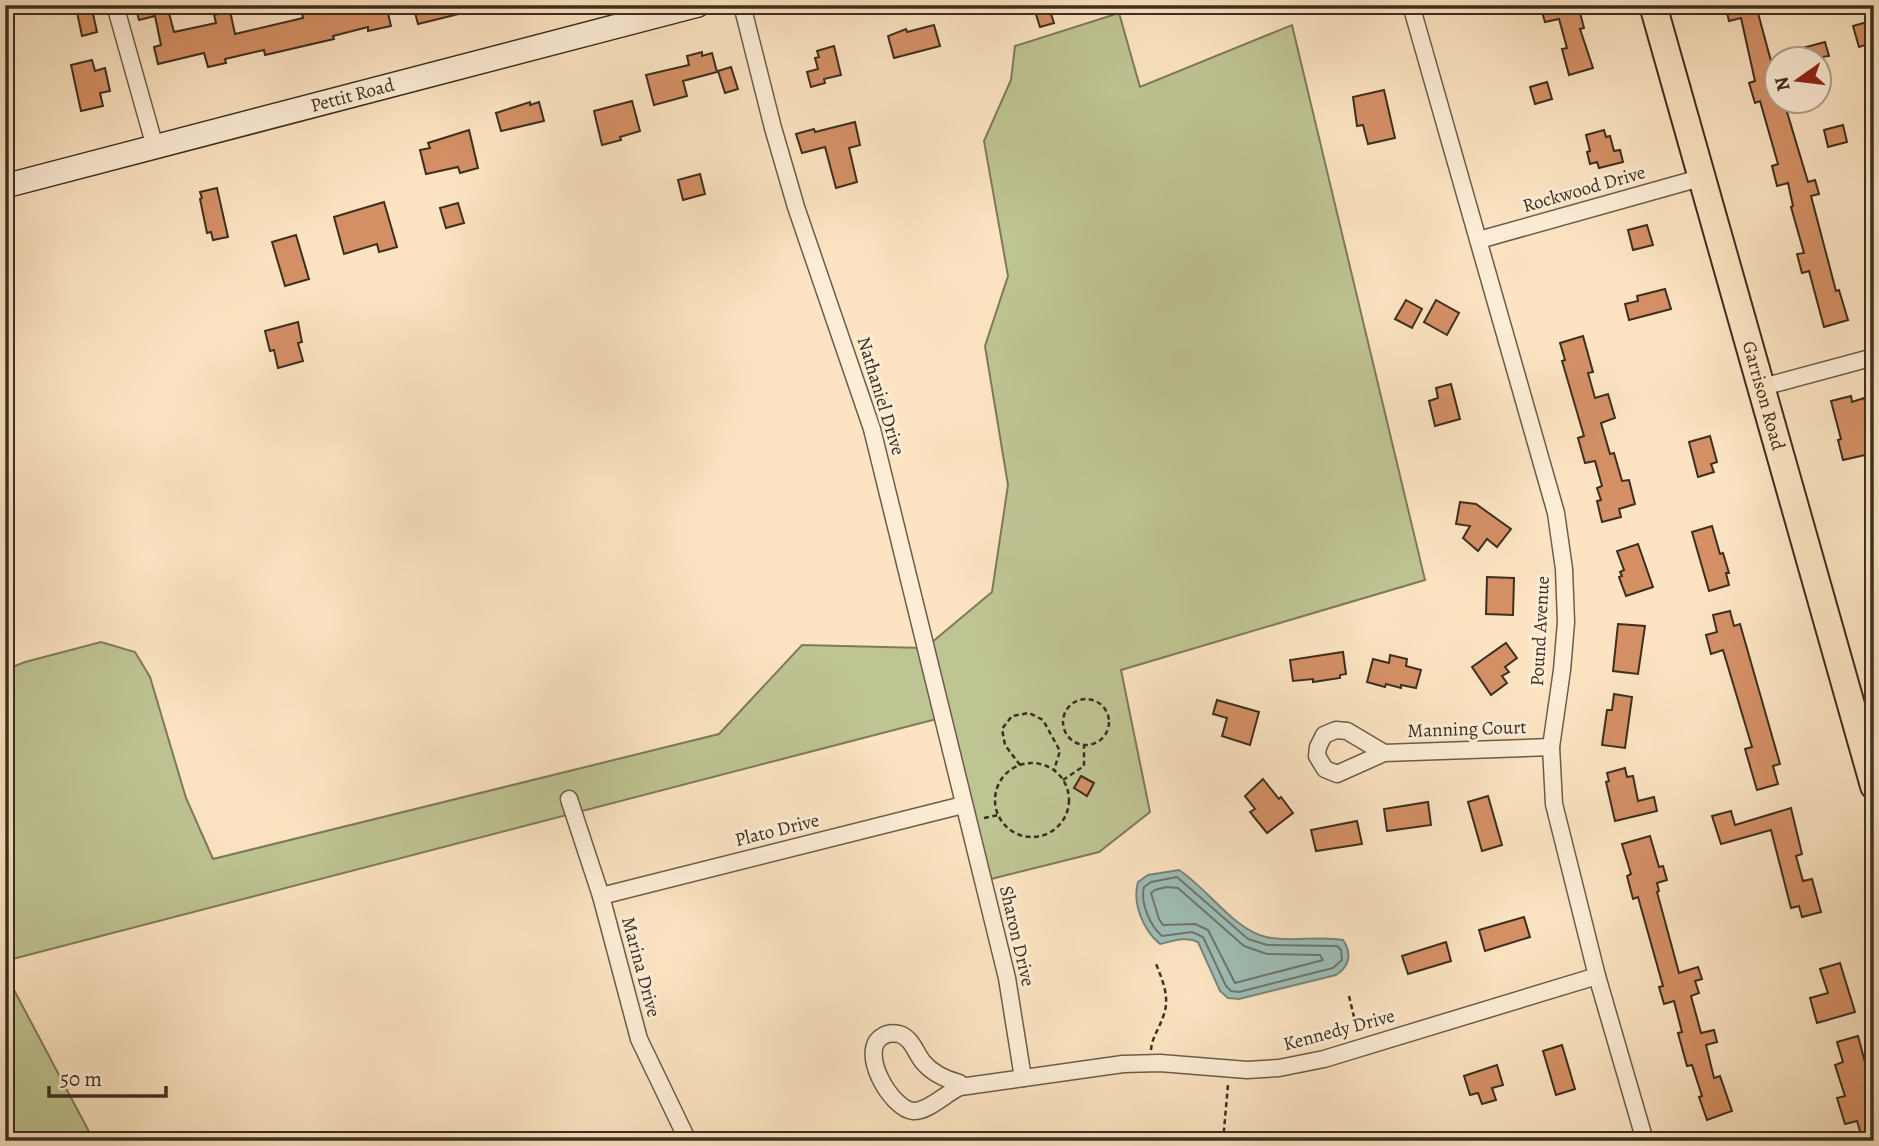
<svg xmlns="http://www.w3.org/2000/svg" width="1879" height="1146" font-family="Alegreya,serif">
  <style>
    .green { fill: #bfc493; stroke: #7e7a5a; stroke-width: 2 }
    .water { fill: #9fbeb7; stroke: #77857b; stroke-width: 2 }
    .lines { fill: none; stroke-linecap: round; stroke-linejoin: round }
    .shore { stroke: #6e766c; stroke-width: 2 }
    .building { fill: #d59066; stroke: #3c2f20; stroke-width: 2 }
    .street-casing { stroke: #6c5c48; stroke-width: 19 }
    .secondary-casing { stroke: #3c2f20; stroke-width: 26 }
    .primary-casing { stroke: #3c2f20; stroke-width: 30 }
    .path { stroke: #3c2f20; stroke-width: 2.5; stroke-dasharray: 5 3.5; stroke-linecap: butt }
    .street { stroke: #fdedd7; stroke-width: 16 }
    .secondary { stroke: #fdedd7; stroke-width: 23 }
    .primary { stroke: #fce4c2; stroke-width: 26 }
    .labels { text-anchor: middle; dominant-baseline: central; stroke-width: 6; stroke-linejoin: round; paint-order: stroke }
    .street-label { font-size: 19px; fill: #3c2f20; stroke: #fdedd7 }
  </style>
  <rect width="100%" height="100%" fill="#fce4c2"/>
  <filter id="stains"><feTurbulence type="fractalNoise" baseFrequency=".00286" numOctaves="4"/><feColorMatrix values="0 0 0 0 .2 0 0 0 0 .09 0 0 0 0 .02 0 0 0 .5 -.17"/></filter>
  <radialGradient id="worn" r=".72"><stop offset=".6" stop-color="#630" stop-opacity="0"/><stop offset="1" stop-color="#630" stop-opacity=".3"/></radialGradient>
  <g class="green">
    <polygon points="1119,13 1140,87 1292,25 1425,580 1121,670 1150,812 1099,852 991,879 948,716 5,961 5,804 13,792 5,767 5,670 25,662 101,642 135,652 150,677 186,798 213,859 719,734 802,645 925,648 992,592 1008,485 985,346 1008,276 984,141 1011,80 1015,46"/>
    <polygon points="5,973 94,1141 5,1141"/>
  </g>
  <path class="water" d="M 1179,870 C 1207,888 1234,930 1266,937 C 1290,943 1318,935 1343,940 C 1352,953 1350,966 1336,975 L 1239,999 L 1228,998 L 1220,991 L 1198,942 C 1187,936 1173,941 1160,944 C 1143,930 1132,903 1138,882 L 1148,875 Z"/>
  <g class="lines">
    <g class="shore">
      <path d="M 1177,877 L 1248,939 L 1267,945 L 1337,946 L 1341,950 L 1342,960 L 1333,968 L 1239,992 L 1231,991 L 1226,986 L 1203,937 L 1192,932 L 1162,936 C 1150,926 1140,902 1144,887 L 1151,882 Z"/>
      <polygon points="1166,887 1178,888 1244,946 1267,954 1320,955 1323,960 1235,983 1208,930 1195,924 1163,925 1159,919 1151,893 1155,890"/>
    </g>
  </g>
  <g class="building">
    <polygon points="135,5 180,5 181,10 169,13 174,32 216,23 214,15 230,11 235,34 303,18 300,5 326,5 328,14 363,5 386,5 391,26 368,31 368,27 333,36 334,39 265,55 264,50 225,59 226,63 208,67 204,53 158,64 154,47 161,45 155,16 139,20"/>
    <polygon points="413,5 474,5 475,10 418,24"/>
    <polygon points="1033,5 1048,5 1054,23 1040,27"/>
    <polygon points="1540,5 1578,5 1584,28 1580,29 1593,68 1569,75 1562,49 1567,48 1559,19 1545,22"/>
    <polygon points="1725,5 1772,5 1772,10 1758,13 1775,76 1777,75 1777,102 1784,102 1808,182 1815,180 1819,194 1811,196 1836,291 1839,290 1848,320 1824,327 1809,271 1802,273 1797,254 1804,253 1791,207 1793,206 1788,183 1777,186 1772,166 1778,164 1760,101 1755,103 1749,83 1755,81 1741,18 1729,21"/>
    <polygon points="92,9 97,32 82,36 77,12"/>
    <polygon points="1874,20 1874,42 1859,47 1853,26"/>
    <polygon points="934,25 940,46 894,58 888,36 906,29 907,32"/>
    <polygon points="1825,42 1829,56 1802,60 1799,49"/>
    <polygon points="834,46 841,75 824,79 825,83 811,87 807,72 818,69 815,58 819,57 817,51"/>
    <polygon points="702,52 702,56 712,53 717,72 683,81 687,96 654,105 646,75 689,65 687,56"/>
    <polygon points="92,60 95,71 105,68 110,91 100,93 103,106 81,111 71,65"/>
    <polygon points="731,67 738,89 725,93 718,71"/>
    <polygon points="1547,82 1552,99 1535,104 1530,87"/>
    <polygon points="1384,90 1395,138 1368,144 1363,125 1357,126 1353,97"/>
    <polygon points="632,101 640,131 620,137 621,140 602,145 594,111"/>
    <polygon points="530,102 530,105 539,102 544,121 501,131 496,113"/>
    <polygon points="855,122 860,145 849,148 857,182 836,188 825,147 802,153 796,134 814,129 815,132"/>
    <polygon points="1843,125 1847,142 1828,147 1824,130"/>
    <polygon points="469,130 478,168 460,173 458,167 426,174 420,150 430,148 428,143"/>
    <polygon points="1604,130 1606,137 1610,136 1614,151 1620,150 1623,162 1599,168 1597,162 1590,164 1587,152 1590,151 1586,135"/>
    <polygon points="700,174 705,194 683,200 678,180"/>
    <polygon points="217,188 228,237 213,240 211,232 207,233 200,199 202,198 200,192"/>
    <polygon points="384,202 397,247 379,252 377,244 344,254 334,217"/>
    <polygon points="458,203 464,223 446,228 440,208"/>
    <polygon points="1647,225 1653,245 1633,250 1628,230"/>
    <polygon points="296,235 309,279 285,286 272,242"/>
    <polygon points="1665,289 1671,309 1629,320 1625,304 1638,301 1637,296"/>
    <polygon points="1406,300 1422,309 1412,328 1395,319"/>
    <polygon points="1436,300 1459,313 1447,335 1424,322"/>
    <polygon points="298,322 302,342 298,343 303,361 278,368 274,350 270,351 265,331"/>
    <polygon points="1583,336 1593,372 1588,373 1595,398 1608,394 1615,418 1601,423 1610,454 1614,453 1622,481 1629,480 1635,504 1619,509 1621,517 1602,522 1597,501 1601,500 1597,488 1602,486 1595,461 1585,463 1578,438 1584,436 1562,361 1565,360 1560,343"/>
    <polygon points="1451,384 1460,419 1435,426 1429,401 1438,398 1436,388"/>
    <polygon points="1851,396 1852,402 1864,398 1871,423 1867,424 1874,453 1843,460 1838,440 1841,439 1831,401"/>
    <polygon points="1710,436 1717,462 1711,464 1714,472 1698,477 1689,442"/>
    <polygon points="1460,502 1476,504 1511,529 1497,547 1487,539 1478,551 1463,538 1470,526 1456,524"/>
    <polygon points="1712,526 1720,554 1723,553 1729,573 1726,573 1729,585 1709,591 1692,532"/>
    <polygon points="1638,544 1653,587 1626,596 1619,577 1622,576 1620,572 1624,570 1617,551"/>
    <polygon points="1487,577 1514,578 1513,615 1486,614"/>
    <polygon points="1730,611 1734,626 1740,624 1780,764 1773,766 1778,784 1757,790 1745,749 1752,747 1723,650 1711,654 1706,635 1717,632 1713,615"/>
    <polygon points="1618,624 1645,626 1638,674 1613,671"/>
    <polygon points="1506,643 1517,658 1505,667 1509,672 1502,676 1507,683 1491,695 1472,667"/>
    <polygon points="1343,652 1346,674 1340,675 1340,678 1313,682 1313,679 1293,681 1290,660"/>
    <polygon points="1390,655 1407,659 1406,666 1421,670 1416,688 1401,685 1401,688 1386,684 1385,687 1367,682 1373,659 1389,663"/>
    <polygon points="1614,694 1632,697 1625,748 1602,745 1607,710 1612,710"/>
    <polygon points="1217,700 1259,712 1250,745 1222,736 1227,718 1213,714"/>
    <polygon points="1625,768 1627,777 1633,776 1638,801 1654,797 1657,811 1615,821 1606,782 1609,781 1607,773"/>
    <polygon points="1081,776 1094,783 1087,796 1074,788"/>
    <polygon points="1263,779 1279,799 1281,797 1293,813 1267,833 1250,812 1255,809 1245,796"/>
    <polygon points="1488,796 1502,845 1482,851 1468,802"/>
    <polygon points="1428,802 1431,825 1387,831 1384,809"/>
    <polygon points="1791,808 1802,854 1796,856 1803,881 1812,879 1821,912 1802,917 1799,906 1791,908 1771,830 1721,844 1712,816 1731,811 1735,825"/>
    <polygon points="1357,821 1362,844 1316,851 1311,830"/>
    <polygon points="1650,836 1659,867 1663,866 1667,880 1657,883 1659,891 1657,892 1679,973 1698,967 1702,979 1695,981 1699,993 1691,996 1701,1033 1714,1030 1717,1042 1706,1045 1714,1078 1720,1076 1732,1111 1707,1120 1699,1097 1702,1096 1692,1065 1687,1066 1678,1033 1682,1032 1674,1001 1664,1004 1659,987 1663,986 1638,897 1633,899 1627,876 1631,874 1622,844"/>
    <polygon points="1524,917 1530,937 1485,951 1479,930"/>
    <polygon points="1446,942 1451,961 1408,974 1402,956"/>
    <polygon points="1840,963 1855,1012 1817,1023 1810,998 1828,993 1820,969"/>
    <polygon points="1858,1036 1874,1096 1874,1134 1862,1138 1857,1121 1845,1124 1837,1098 1845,1096 1835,1065 1843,1062 1837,1042"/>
    <polygon points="1562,1045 1575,1089 1556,1095 1543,1051"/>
    <polygon points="1497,1065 1503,1085 1492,1088 1496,1100 1482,1104 1478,1093 1470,1095 1464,1076"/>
  </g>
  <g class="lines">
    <g class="street-casing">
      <g id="street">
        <polyline points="115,5 155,147"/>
        <polyline points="742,5 773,128 796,207 872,429 1007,978 1023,1078"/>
        <polyline points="1411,5 1556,513 1564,569 1566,622 1562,670 1551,747 1554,804 1597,976 1645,1141"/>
        <polyline points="1479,240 1700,178"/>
        <polyline points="1759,388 1874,357"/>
        <polyline points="1384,753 1337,774 1325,769 1317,756 1318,747 1324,735 1336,730 1347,731 1384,753 1551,747"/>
        <polyline points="569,799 601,896 639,1039 688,1141"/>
        <polyline points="601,896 963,805"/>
        <path d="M 960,1087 L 959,1083 C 945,1079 932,1073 923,1062 C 915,1052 912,1038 899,1034 C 894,1033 888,1033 883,1036 C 857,1050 891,1109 913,1111 C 928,1112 946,1093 960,1087 L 1123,1064 L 1160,1063 L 1247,1070 L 1279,1068 L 1324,1059 L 1597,976"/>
      </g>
    </g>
    <g class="secondary-casing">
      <g id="secondary">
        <path id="s1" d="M 5,186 L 698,5"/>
      </g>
    </g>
    <g class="primary-casing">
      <g id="primary">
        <path id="s2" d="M 1653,5 L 1874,786"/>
      </g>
    </g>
    <g class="path">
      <circle cx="1086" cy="722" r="23"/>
      <circle cx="1032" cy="800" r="37"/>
      <polyline points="1020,765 1005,745 1002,729 1012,716 1029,713 1043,720 1060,751 1054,770"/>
      <polyline points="1063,780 1084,766 1084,745"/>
      <polyline points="984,818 998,815"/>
      <polyline points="1349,996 1358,1034"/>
      <path d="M 1151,1050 C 1152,1037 1159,1029 1163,1017 C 1171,997 1162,980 1155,961"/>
      <polyline points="1223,1141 1228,1085"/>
    </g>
    <use href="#street" class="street"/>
    <use href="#secondary" class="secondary"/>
    <use href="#primary" class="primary"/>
  </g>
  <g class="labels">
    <g class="street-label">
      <text stroke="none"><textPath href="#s1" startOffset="359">Pettit Road</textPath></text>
      <text transform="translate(1584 189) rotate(-16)">Rockwood Drive</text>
      <text transform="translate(881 396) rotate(73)">Nathaniel Drive</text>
      <text stroke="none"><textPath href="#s2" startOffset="406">Garrison Road</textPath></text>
      <text transform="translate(1540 631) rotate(-87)">Pound Avenue</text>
      <text transform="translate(1467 729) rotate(-2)">Manning Court</text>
      <text transform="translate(777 830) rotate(-14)">Plato Drive</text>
      <text transform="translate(1017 936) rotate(77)">Sharon Drive</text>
      <text transform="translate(641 967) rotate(75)">Marina Drive</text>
      <text transform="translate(1339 1030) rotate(-15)">Kennedy Drive</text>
    </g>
  </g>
  <rect width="1879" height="1146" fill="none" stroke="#fce4c2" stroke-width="28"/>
  <rect x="7" y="7" width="1865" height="1132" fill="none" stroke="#3c2f20" stroke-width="3.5"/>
  <rect x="14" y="14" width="1851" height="1118" fill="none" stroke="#3c2f20" stroke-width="2"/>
  <g transform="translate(1798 80) rotate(256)"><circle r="33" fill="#fdedd7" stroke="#b0a18e" stroke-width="2"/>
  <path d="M0-5L12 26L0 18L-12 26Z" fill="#8f2418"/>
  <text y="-10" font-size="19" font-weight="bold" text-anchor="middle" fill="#3c2f20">N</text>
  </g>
  <path d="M49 1086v10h117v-10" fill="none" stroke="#3c2f20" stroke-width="3.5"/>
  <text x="60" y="1086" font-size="21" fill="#3c2f20" stroke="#fdedd7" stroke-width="5" paint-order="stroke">50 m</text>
  <rect width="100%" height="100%" filter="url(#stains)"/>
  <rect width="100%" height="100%" fill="url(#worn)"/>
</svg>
